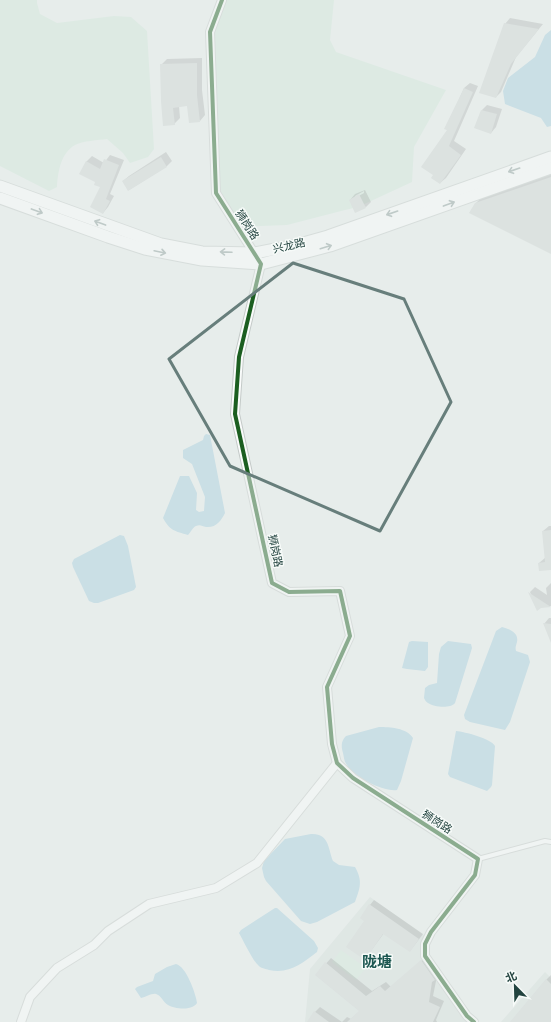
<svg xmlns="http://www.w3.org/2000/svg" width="551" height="1022" font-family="Raleway,'Noto Sans SC',sans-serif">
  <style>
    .built { fill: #d5dfdc }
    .green { fill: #d0e7da }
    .water { fill: #a6cede }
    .shadow { fill: #0003; fill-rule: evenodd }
    .building { fill: #ced4d3 }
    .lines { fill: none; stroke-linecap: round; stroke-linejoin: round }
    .service-casing { stroke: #c4cac8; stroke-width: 6 }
    .minor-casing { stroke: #c4cac8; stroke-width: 10 }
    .secondary-casing { stroke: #c3cbc9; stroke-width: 13 }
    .service { stroke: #fbfcfc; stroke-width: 4 }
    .minor { stroke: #fbfcfc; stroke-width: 8 }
    .secondary { stroke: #fbfcfc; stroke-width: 11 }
    .cycleway-casing { stroke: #f7fbf9; stroke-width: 6 }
    .cycleway { stroke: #1b5e20; stroke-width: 4 }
    .oneway { stroke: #8ea09e }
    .marked { fill: none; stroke: #677e7b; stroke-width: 3; stroke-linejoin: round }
    .labels { text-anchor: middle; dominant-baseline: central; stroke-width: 3; stroke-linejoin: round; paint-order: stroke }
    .street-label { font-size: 11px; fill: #22433f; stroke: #f7fbf9 }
    .district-label { font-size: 15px; font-weight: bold; fill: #1c5751; stroke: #f7fbf9 }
  </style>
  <rect width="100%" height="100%" fill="#e7edeb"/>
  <g class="built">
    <polygon points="370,897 428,938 425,956 474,1022 305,1022 310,969"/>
    <polygon points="545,972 551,978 551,1022 501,1022"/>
  </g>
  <g class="green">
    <path d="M 0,0 L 37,0 L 37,3 L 40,14 L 57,23 L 114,16 L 131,17 L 147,31 L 154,149 L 148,157 L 130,163 L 123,153 L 107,139 C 99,140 82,141 75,145 C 61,153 58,171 57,187 L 49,191 L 0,166 Z"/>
    <polygon points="222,0 334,0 330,40 336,52 446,90 414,147 412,182 358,207 345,210 287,225 237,227 216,193 210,32"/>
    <polygon points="341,950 366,968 356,980 332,962"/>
  </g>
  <g class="water">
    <polygon points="551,30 551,126 547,127 541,118 505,104 503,91 508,78 535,57 545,35"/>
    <path d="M 206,434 L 210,435 L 225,513 C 221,521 216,528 206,527 C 202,526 200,524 196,526 C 193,527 191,532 188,535 C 175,531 170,531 163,518 L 180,476 L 189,476 L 197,493 L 196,510 L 199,512 L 204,511 L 205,497 L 192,464 L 183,458 L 183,450 L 203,440 L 204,436 Z"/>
    <polygon points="120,535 124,536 128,546 136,587 134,590 98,603 94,603 89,601 73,567 72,563 74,559"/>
    <path d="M 502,627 C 509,629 519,632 517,642 C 516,646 515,647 516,651 L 528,655 L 530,662 L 510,722 L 505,730 L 470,722 L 465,719 L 464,715 L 496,631 Z"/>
    <polygon points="412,641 428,642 428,667 425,671 407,669 402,668 409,642"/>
    <path d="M 448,641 L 471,644 L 472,648 L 455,703 C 450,709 434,707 428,703 C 426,702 425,700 424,698 L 425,688 L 429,685 L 437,683 L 439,654 L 441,647 Z"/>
    <path d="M 379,727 C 390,727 407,728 413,738 L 401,781 L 397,790 C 383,792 354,777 347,765 C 344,762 344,757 343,753 C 341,746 341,741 346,736 Z"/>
    <path d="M 456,731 C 465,732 490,738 495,746 L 492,785 L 491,787 L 487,791 L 450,777 L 448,774 Z"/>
    <path d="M 311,834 C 329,833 328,848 333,861 L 339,865 L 355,867 C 363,881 360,888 355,902 L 317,922 L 310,924 L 301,921 L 266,881 L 264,877 L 262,868 L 264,861 L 285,839 Z"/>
    <path d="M 275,908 L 277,908 L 314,941 L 318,948 L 317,952 C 301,964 290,974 269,970 C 266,969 260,968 258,965 C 253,961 243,940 239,933 L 241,930 Z"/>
    <path d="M 176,964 C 186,966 196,994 197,1003 C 192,1011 175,1009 168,1005 C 163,1002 161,995 156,994 C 152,993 146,997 141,998 L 135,989 L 137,987 L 153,981 L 155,974 L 167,967 Z"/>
  </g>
  <g class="shadow">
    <polygon points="510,18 543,24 516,57 501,92 496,97 505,24"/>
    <polygon points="202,58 202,90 205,115 200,121 188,105 179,106 180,118 174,124 161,65 167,59"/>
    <polygon points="470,83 478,86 454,141 466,149 446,178 440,183 448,130 446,129 464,88"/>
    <polygon points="487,105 502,109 496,127 491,133 482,110"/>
    <polygon points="166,152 172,161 167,166 129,190 123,181 129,176"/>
    <polygon points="110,155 124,160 110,194 114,196 108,207 103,213 101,187 96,182 86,162 92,156 104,163"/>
    <polygon points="551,174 551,252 476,203 482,197"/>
    <path d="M 365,190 L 371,202 L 366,207 L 350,200 L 355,194 ZM 364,191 L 364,193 L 355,198 L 355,196 Z"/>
    <polygon points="549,526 551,526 551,569 539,563 546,557 543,531"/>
    <polygon points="551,583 551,606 541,607 537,609 530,592 535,587 547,595 546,588"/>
    <polygon points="549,618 551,618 551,634 544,624"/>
    <polygon points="374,900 423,934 410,951 384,933 365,959 366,921 370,905"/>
    <polygon points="427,956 437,976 433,996 444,1001 436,1020 437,1022 342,1022 347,1017 351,1019 360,1011 316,975 331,958 372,991 386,982 391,987"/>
    <polygon points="551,975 551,1022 511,1022 546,980"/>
    <polygon points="320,1007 342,1022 310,1022 315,1012"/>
  </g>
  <g class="building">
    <polygon points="504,23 539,29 511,64 496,98 479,93"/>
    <polygon points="197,63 197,95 200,122 189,123 187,106 173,108 175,125 163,126 161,101 160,64"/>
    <polygon points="464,88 473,92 449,146 461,155 440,184 431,178 433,175 421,167 447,130 444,129"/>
    <polygon points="481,110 497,114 491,134 474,128"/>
    <polygon points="161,157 167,167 128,191 122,181"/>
    <polygon points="104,159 119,165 106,199 110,201 103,214 90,207 100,187 94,185 95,182 79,174 86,161 100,169"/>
    <polygon points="551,177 551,254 469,213 475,203"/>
    <polygon points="359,194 366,208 355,213 349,200"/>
    <polygon points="551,530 551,570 539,571 538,563 545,562 542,531"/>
    <polygon points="528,592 551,607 541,608 537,611"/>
    <polygon points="543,623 551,624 551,643"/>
    <polygon points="369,904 419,939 410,952 383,934 365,960 346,947 364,921 360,918"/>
    <polygon points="421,960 435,980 432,982 429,1002 440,1007 433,1022 347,1022 359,1011 315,975 325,962 366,996 380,986 385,991"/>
    <polygon points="546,979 551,984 551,1022 510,1022"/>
    <polygon points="314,1011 329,1022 307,1022"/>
  </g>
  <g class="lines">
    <g class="service-casing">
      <polyline id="service" points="478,859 545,841 551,842"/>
    </g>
    <g class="minor-casing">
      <g id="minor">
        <polyline points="222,0 210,32 216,193 261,264 239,357 235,414 272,583 289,592 340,591 350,636 327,687 332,744 337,763 353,778 478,859 475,875 431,932 425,944 425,956 467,1016 474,1022"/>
        <polyline points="21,1022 30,997 57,968 94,945 108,931 149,904 216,888 257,863 337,763"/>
      </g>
    </g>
    <g class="secondary-casing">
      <g id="secondary">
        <polyline points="0,186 161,244 202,252 255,253 296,245 328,236 551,157"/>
        <polyline points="0,198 108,237 145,249 202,260 261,264 330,246 551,168"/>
      </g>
    </g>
    <use href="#service" class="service"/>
    <use href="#minor" class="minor"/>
    <use href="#secondary" class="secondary"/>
    <g class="cycleway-casing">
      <polyline id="cycleway" points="222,0 210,32 216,193 261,264 239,357 235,414 272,583 289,592 340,591 350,636 327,687 332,744 337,763 353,778 478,859 475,875 431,932 425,944 425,956 467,1016 474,1022"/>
    </g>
    <use href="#cycleway" class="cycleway"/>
  </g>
  <defs><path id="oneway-shaft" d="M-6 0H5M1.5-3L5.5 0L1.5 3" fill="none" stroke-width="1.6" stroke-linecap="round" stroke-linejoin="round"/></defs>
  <g class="oneway">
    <use href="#oneway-shaft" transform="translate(514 170) rotate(161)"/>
    <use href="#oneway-shaft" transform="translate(449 204) rotate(-20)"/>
    <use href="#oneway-shaft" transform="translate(37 211) rotate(20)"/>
    <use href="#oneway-shaft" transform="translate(392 213) rotate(161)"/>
    <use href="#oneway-shaft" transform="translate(100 223) rotate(-160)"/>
    <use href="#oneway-shaft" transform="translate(326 247) rotate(-17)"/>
    <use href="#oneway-shaft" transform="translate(160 252) rotate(12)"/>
    <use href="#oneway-shaft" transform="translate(226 252) rotate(-178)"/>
  </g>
  <path d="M0 0H551V1022H0ZM 293,263 L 404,299 L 451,402 L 380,531 L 230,466 L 169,359 Z" fill="#e7edeb" fill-opacity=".55" fill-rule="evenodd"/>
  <path class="marked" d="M 293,263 L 404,299 L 451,402 L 380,531 L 230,466 L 169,359 Z"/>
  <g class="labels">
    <g class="street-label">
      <text transform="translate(247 225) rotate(57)">狮岗路</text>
      <text transform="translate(289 246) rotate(-13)">兴龙路</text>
      <text transform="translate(275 551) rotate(78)">狮岗路</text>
      <text transform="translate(437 822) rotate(33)">狮岗路</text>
    </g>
    <g class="district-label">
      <text x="377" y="962">陇塘</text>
    </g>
  </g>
  <g transform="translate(515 986) rotate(337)" stroke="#f7fbf9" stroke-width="3" paint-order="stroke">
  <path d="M0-3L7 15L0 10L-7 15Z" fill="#22433f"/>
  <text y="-6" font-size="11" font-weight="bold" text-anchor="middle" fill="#22433f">北</text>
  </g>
</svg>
